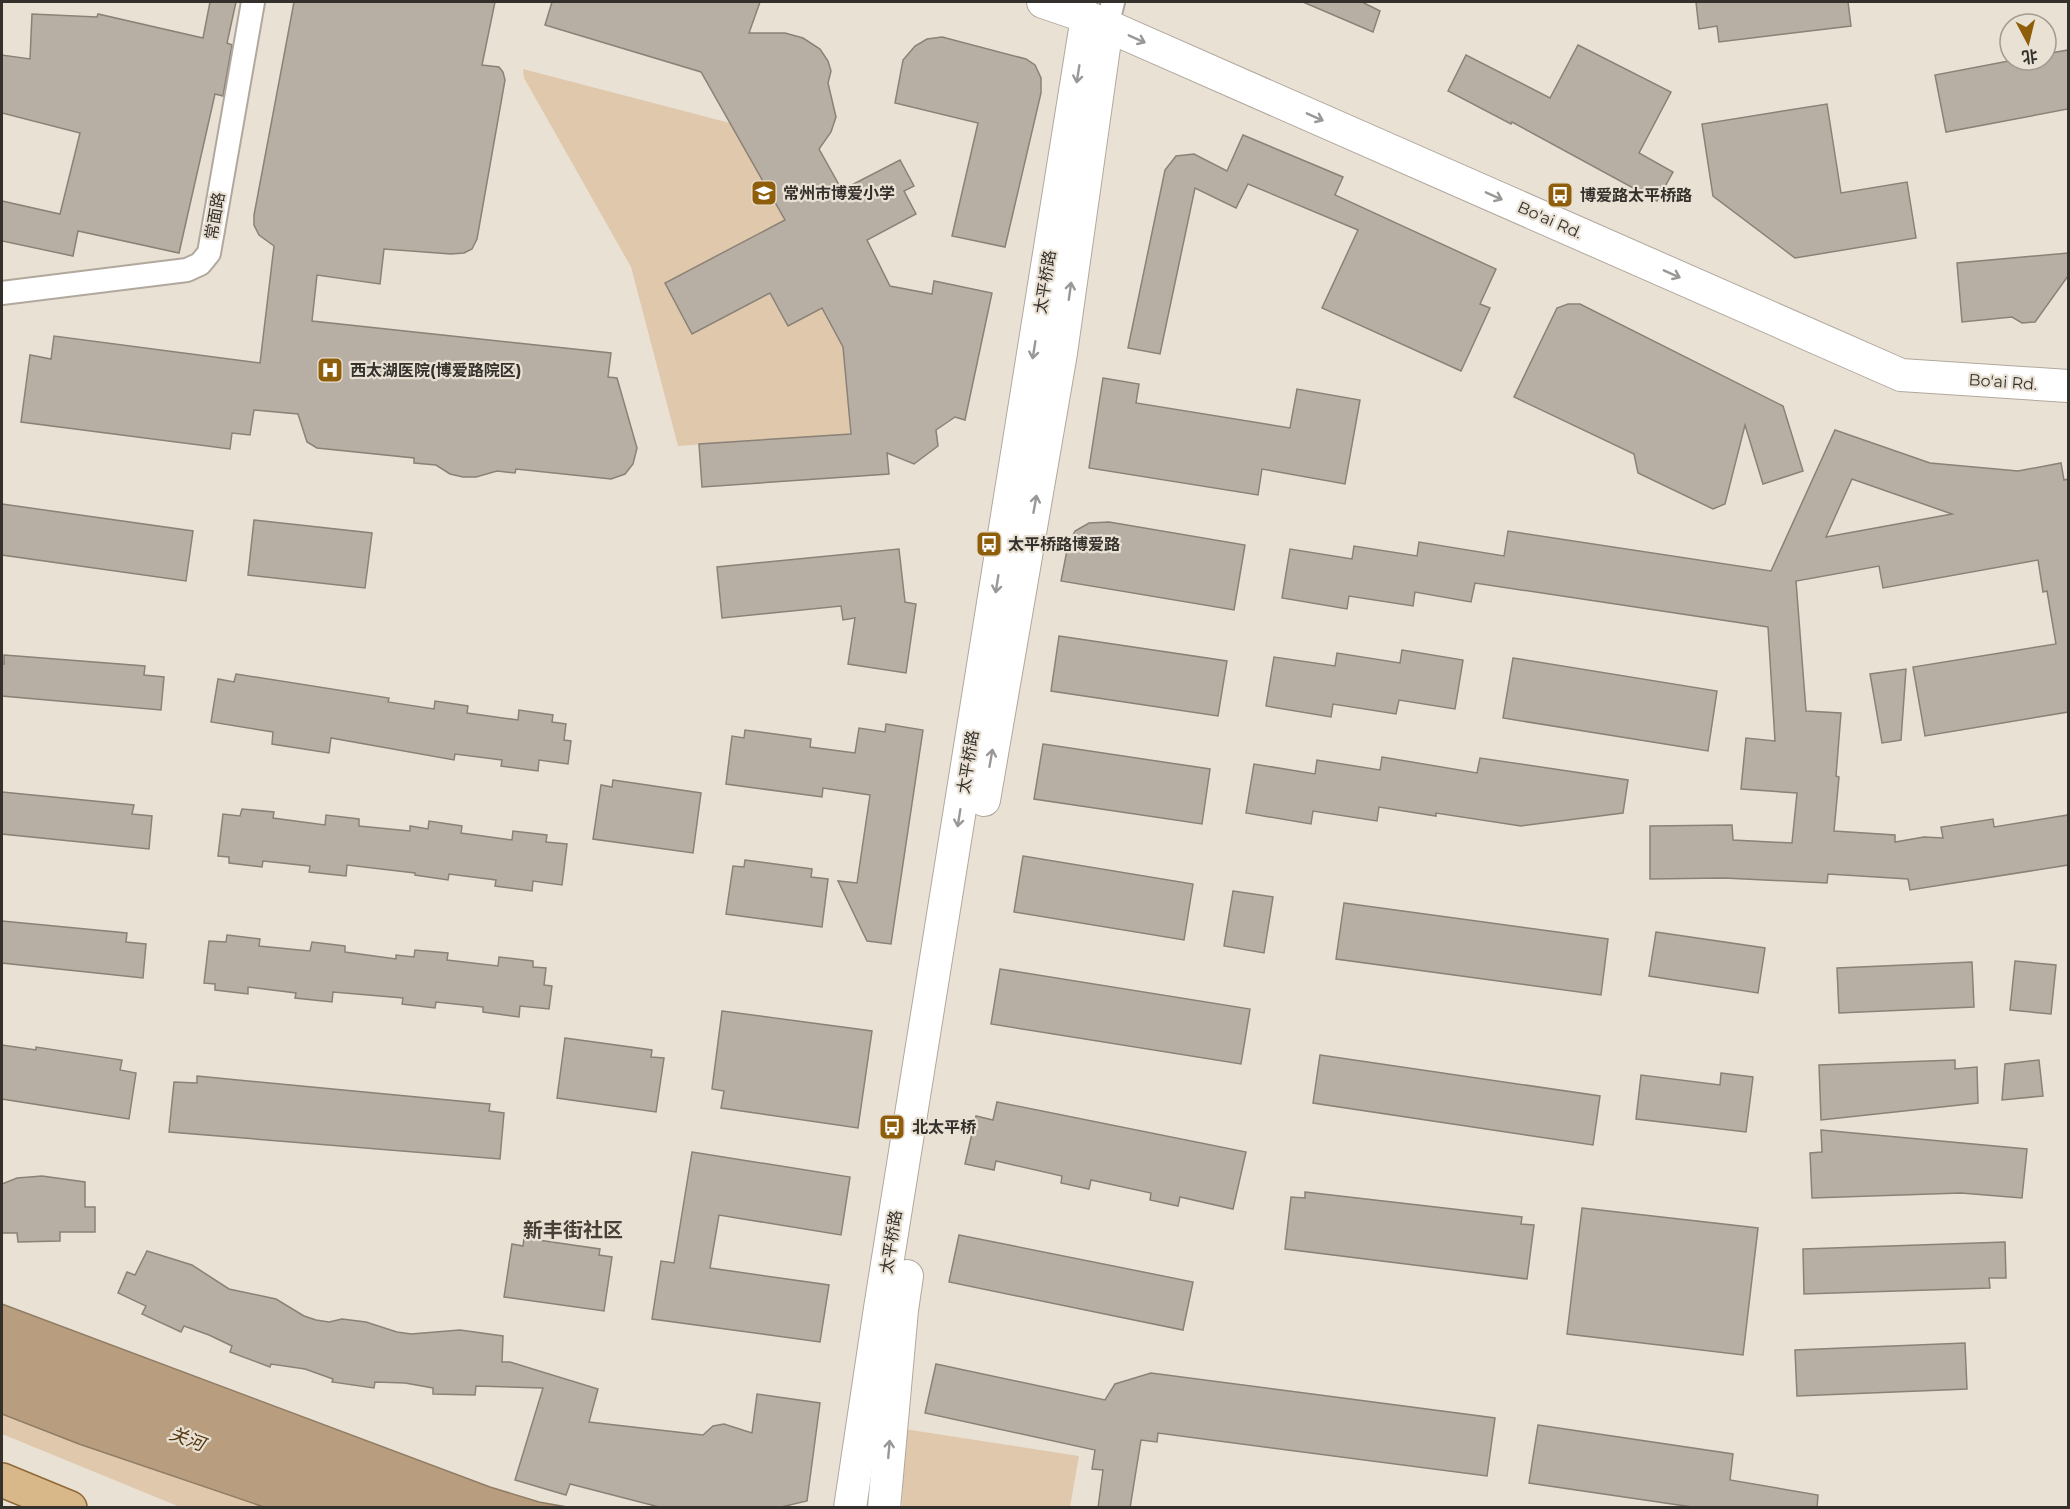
<svg xmlns="http://www.w3.org/2000/svg" width="2070" height="1509" font-family="Montserrat,'Noto Sans SC',sans-serif">
  <style>
    .green { fill: #e0c8ac }
    .water { fill: #b89e7e; stroke: #907d65; stroke-width: 1.5 }
    .building { fill: #b8afa4; stroke: #8a8177; stroke-width: 1.5; fill-rule: evenodd }
    .lines { fill: none; stroke-linecap: round; stroke-linejoin: round }
    .minor-casing { stroke: #b1a89d; stroke-width: 26 }
    .secondary-casing { stroke: #b1a89d; stroke-width: 34 }
    .primary-casing { stroke: #8e6935; stroke-width: 36 }
    .minor { stroke: #fff; stroke-width: 22 }
    .secondary { stroke: #fff; stroke-width: 32 }
    .primary { stroke: #d8b789; stroke-width: 33 }
    .oneway { stroke: #9a9896 }
    .labels { text-anchor: middle; dominant-baseline: central; stroke-width: 4.5; stroke-linejoin: round; paint-order: stroke }
    .poi-label { font-size: 16px; font-weight: bold; fill: #34312c; stroke: #eae1d5; text-anchor: start }
    .street-label { font-size: 16px; fill: #34312c; stroke: #eae1d5 }
    .water-label { font-size: 18px; font-style: italic; fill: #51350c; stroke: #eae1d5 }
    .quarter-label { font-size: 20px; font-weight: bold; fill: #484037; stroke: #eae1d5 }
  </style>
  <rect width="100%" height="100%" fill="#eae1d5"/>
  <g class="green">
    <polygon points="523,69 730,123 785,220 822,308 843,347 851,434 678,446 631,267 524,78"/>
    <polygon points="2,1414 79,1444 264,1507 180,1507 2,1434"/>
    <polygon points="904,1429 1079,1456 1070,1507 902,1508"/>
  </g>
  <polygon class="water" points="2,1304 490,1487 539,1502 567,1507 264,1507 79,1444 2,1414"/>
  <g class="building">
    <polygon points="210,2 236,2 227,43 232,45 223,96 215,94 179,253 78,231 73,256 2,241 2,201 60,214 80,133 2,113 2,55 30,59 32,14 97,17 98,14 203,38"/>
    <polygon points="294,2 495,2 482,65 499,67 503,72 505,80 477,239 472,249 464,253 451,254 384,249 380,284 317,275 312,321 611,353 608,377 617,378 637,448 633,464 625,474 611,479 516,469 515,473 497,471 476,477 463,477 450,474 436,465 414,463 414,458 317,448 307,442 298,414 254,410 250,435 232,433 230,449 21,422 30,355 51,359 54,336 260,363 274,246 259,235 254,225 254,215"/>
    <polygon points="552,2 760,2 749,33 785,33 803,38 820,49 828,61 831,71 828,83 836,117 831,132 819,149 842,190 900,160 914,186 904,191 916,214 867,240 890,286 932,294 934,281 992,293 965,420 955,417 936,430 938,446 914,464 887,453 889,474 702,487 699,444 851,434 843,347 822,308 788,326 770,293 692,334 665,283 785,220 701,72 545,25"/>
    <polygon points="1303,2 1362,2 1380,11 1373,32"/>
    <polygon points="1696,2 1848,2 1851,26 1719,42 1717,26 1699,29"/>
    <polygon points="942,37 1026,59 1035,65 1041,78 1041,93 1005,247 952,236 978,123 895,103 903,60 915,46 927,39"/>
    <polygon points="1578,45 1671,92 1639,153 1673,172 1657,201 1512,122 1511,124 1448,91 1466,55 1550,98"/>
    <polygon points="2068,50 2068,109 1946,132 1935,75 2014,60 2046,60 2046,54"/>
    <polygon points="1827,104 1841,193 1907,182 1916,238 1795,258 1713,196 1702,124"/>
    <polygon points="1243,135 1343,177 1335,195 1496,269 1480,304 1490,308 1461,371 1322,308 1358,230 1248,184 1236,208 1195,188 1160,354 1128,348 1165,170 1176,156 1194,154 1227,171"/>
    <polygon points="2068,253 2068,276 2035,322 2022,323 2012,317 1962,322 1957,263"/>
    <polygon points="1568,304 1580,304 1783,406 1803,471 1763,484 1745,425 1725,504 1713,509 1638,473 1634,454 1514,397 1557,308"/>
    <polygon points="1103,378 1139,384 1136,403 1290,428 1297,389 1360,400 1345,484 1262,469 1258,495 1089,468"/>
    <path d="M 1835,430 L 1930,463 L 2018,471 L 2061,463 L 2064,480 L 2068,479 L 2068,712 L 1925,736 L 1913,667 L 2056,644 L 2047,591 L 2043,592 L 2038,560 L 1883,588 L 1879,566 L 1796,581 L 1806,711 L 1841,713 L 1836,776 L 1839,777 L 1834,831 L 1895,835 L 1895,842 L 1924,837 L 1943,838 L 1941,827 L 1993,819 L 1994,827 L 2068,815 L 2068,865 L 1910,890 L 1908,879 L 1828,874 L 1827,883 L 1724,878 L 1650,879 L 1650,826 L 1732,825 L 1733,840 L 1792,843 L 1797,793 L 1741,789 L 1746,738 L 1775,741 L 1768,627 L 1475,583 L 1471,602 L 1415,592 L 1413,606 L 1349,596 L 1347,609 L 1282,598 L 1290,549 L 1352,559 L 1354,546 L 1417,556 L 1419,542 L 1504,556 L 1508,531 L 1771,571 ZM 1852,479 L 1952,514 L 1826,537 Z"/>
    <polygon points="2,504 193,531 186,581 2,555"/>
    <polygon points="254,520 372,533 365,588 248,575"/>
    <polygon points="1109,522 1245,545 1234,610 1061,581 1068,545 1075,531 1089,523"/>
    <polygon points="899,549 905,602 916,604 906,673 848,664 855,618 843,620 841,606 722,618 717,567"/>
    <polygon points="1059,636 1227,661 1218,716 1051,691"/>
    <polygon points="1402,650 1463,660 1455,709 1399,700 1396,714 1333,704 1331,717 1266,706 1274,657 1335,666 1337,653 1400,663"/>
    <polygon points="4,655 145,666 144,675 164,677 161,710 2,696 2,664 4,664"/>
    <polygon points="1513,658 1717,691 1708,751 1503,718"/>
    <polygon points="1906,669 1901,740 1882,743 1870,674"/>
    <polygon points="236,674 389,698 388,702 434,709 435,701 468,706 467,713 518,720 519,710 553,715 552,722 566,724 564,740 571,741 568,764 539,760 538,771 501,766 502,760 455,754 454,760 331,738 329,753 272,744 273,732 211,722 218,679 234,682"/>
    <polygon points="886,724 923,730 891,944 867,941 838,881 857,883 870,795 823,788 822,797 726,784 732,736 744,738 745,730 811,739 810,747 855,753 859,728 885,732"/>
    <polygon points="1043,744 1210,769 1202,824 1034,799"/>
    <polygon points="1382,757 1477,773 1480,758 1628,780 1623,813 1521,826 1436,813 1436,816 1379,807 1377,821 1313,811 1311,824 1246,813 1254,764 1315,774 1317,760 1380,770"/>
    <polygon points="613,780 701,793 693,853 593,839 601,785 612,787"/>
    <polygon points="2,792 134,805 132,814 152,816 149,849 2,834"/>
    <polygon points="242,809 274,812 273,818 325,825 326,815 359,819 359,826 410,831 410,826 428,829 429,821 462,826 461,833 512,840 513,831 547,835 546,842 567,844 562,885 533,881 532,891 495,886 496,880 449,874 448,880 415,875 415,873 347,865 346,876 309,872 310,866 263,861 262,867 229,863 229,857 218,856 223,814 240,816"/>
    <polygon points="1023,856 1193,884 1184,940 1014,912"/>
    <polygon points="745,860 812,869 811,877 828,879 822,927 726,914 733,866 744,867"/>
    <polygon points="1233,891 1273,897 1264,953 1224,946"/>
    <polygon points="1344,903 1608,939 1601,995 1336,959"/>
    <polygon points="2,921 127,933 126,942 146,944 143,978 2,963"/>
    <polygon points="1656,932 1765,948 1758,993 1649,976"/>
    <polygon points="227,935 260,939 259,946 310,951 312,942 345,946 345,952 396,959 396,955 414,957 415,950 448,953 447,960 498,966 499,957 533,961 533,967 546,968 544,985 552,986 549,1009 520,1006 519,1017 483,1012 483,1007 436,1002 435,1008 402,1004 403,998 333,992 332,1002 295,998 296,993 248,987 248,994 215,990 215,984 204,983 209,941 226,942"/>
    <polygon points="2015,961 2056,965 2051,1014 2010,1010"/>
    <polygon points="1972,962 1974,1007 1839,1013 1837,968"/>
    <polygon points="1000,969 1250,1009 1241,1064 991,1024"/>
    <polygon points="722,1011 872,1031 858,1128 721,1108 724,1091 712,1089"/>
    <polygon points="565,1038 652,1050 651,1057 664,1058 656,1112 557,1098"/>
    <polygon points="2,1045 36,1050 36,1047 122,1060 120,1070 136,1073 129,1119 2,1099"/>
    <polygon points="1320,1055 1600,1096 1593,1145 1313,1103"/>
    <polygon points="1955,1060 1955,1069 1977,1067 1978,1103 1821,1120 1819,1065"/>
    <polygon points="2039,1060 2043,1096 2002,1100 2005,1064"/>
    <polygon points="1721,1073 1753,1077 1746,1132 1636,1119 1641,1075 1720,1085"/>
    <polygon points="197,1076 490,1104 489,1111 504,1113 500,1159 169,1132 174,1082 197,1083"/>
    <polygon points="997,1102 1246,1152 1233,1209 1180,1197 1178,1206 1150,1200 1151,1193 1091,1180 1089,1189 1061,1183 1062,1176 996,1161 994,1170 965,1164 976,1116 993,1120"/>
    <polygon points="1821,1130 2027,1149 2022,1198 1961,1193 1812,1198 1810,1153 1822,1152"/>
    <polygon points="692,1152 850,1177 841,1235 719,1215 710,1268 829,1285 820,1342 652,1319 661,1261 674,1263"/>
    <polygon points="42,1176 85,1182 85,1207 95,1207 95,1232 60,1232 60,1241 18,1242 17,1233 2,1233 2,1184 17,1178"/>
    <polygon points="1305,1192 1522,1217 1521,1224 1534,1225 1527,1279 1285,1249 1291,1197 1305,1198"/>
    <polygon points="1582,1208 1758,1228 1743,1355 1567,1334"/>
    <polygon points="959,1235 1193,1282 1183,1330 949,1282"/>
    <polygon points="524,1238 600,1249 599,1255 612,1257 604,1311 504,1297 512,1244 523,1246"/>
    <polygon points="2005,1242 2006,1278 1989,1278 1990,1288 1804,1294 1803,1249"/>
    <polygon points="147,1251 192,1265 229,1289 276,1299 304,1316 316,1320 329,1322 342,1319 366,1322 397,1332 411,1334 460,1330 503,1336 502,1362 510,1362 598,1389 589,1422 703,1435 713,1426 724,1424 752,1433 757,1394 820,1403 807,1501 777,1508 663,1508 570,1484 566,1495 515,1480 543,1388 476,1386 475,1395 433,1394 433,1388 405,1383 375,1382 374,1388 332,1382 333,1379 305,1369 271,1364 270,1367 230,1352 232,1346 209,1335 184,1326 181,1332 142,1314 146,1306 118,1293 127,1272 135,1275"/>
    <polygon points="1965,1343 1967,1389 1797,1396 1795,1350"/>
    <polygon points="936,1364 1105,1400 1115,1384 1151,1373 1495,1418 1487,1476 1158,1433 1157,1442 1141,1440 1130,1508 1098,1508 1103,1470 1092,1469 1095,1450 925,1413"/>
    <polygon points="1538,1425 1733,1454 1730,1480 1818,1495 1817,1508 1699,1508 1529,1483"/>
  </g>
  <g class="lines">
    <g class="minor-casing">
      <g id="minor">
        <polyline points="1107,26 1113,2"/>
        <polyline points="2,293 187,270 200,264 209,253 253,2"/>
      </g>
    </g>
    <g class="secondary-casing">
      <g id="secondary">
        <polyline points="1043,2 1087,17 1901,375 2068,386"/>
        <polyline points="984,800 1061,353 1107,26"/>
        <polyline points="850,1508 880,1308 1087,17"/>
        <polyline points="884,1508 902,1310 907,1276"/>
      </g>
    </g>
    <g class="primary-casing">
      <polyline id="primary" points="2,1480 70,1508"/>
    </g>
    <use href="#minor" class="minor"/>
    <use href="#secondary" class="secondary"/>
    <use href="#primary" class="primary"/>
  </g>
  <defs><path id="oneway-shaft" d="M-6 0H5M1.5-3L5.5 0L1.5 3" fill="none" stroke-width="1.6" stroke-linecap="round" stroke-linejoin="round" transform="scale(1.5)"/></defs>
  <g class="oneway">
    <use href="#oneway-shaft" transform="translate(1137 39) rotate(24)"/>
    <use href="#oneway-shaft" transform="translate(1078 74) rotate(99)"/>
    <use href="#oneway-shaft" transform="translate(1315 117) rotate(24)"/>
    <use href="#oneway-shaft" transform="translate(1494 196) rotate(24)"/>
    <use href="#oneway-shaft" transform="translate(1672 274) rotate(24)"/>
    <use href="#oneway-shaft" transform="translate(1070 291) rotate(-82)"/>
    <use href="#oneway-shaft" transform="translate(1034 350) rotate(99)"/>
    <use href="#oneway-shaft" transform="translate(1035 504) rotate(-80)"/>
    <use href="#oneway-shaft" transform="translate(997 584) rotate(99)"/>
    <use href="#oneway-shaft" transform="translate(991 758) rotate(-80)"/>
    <use href="#oneway-shaft" transform="translate(959 818) rotate(99)"/>
    <use href="#oneway-shaft" transform="translate(889 1449) rotate(-85)"/>
  </g>
  <defs>
    <g id="school-square" transform="scale(1.35)"><rect x="-9" y="-9" width="18" height="18" rx="4" fill="#8f5e0b" stroke="#eae1d5"/><path d="M0-5L7-2L0 1L-7-2ZM-4 1L0 2.5L4 1V4Q0 6-4 4Z" fill="#fff"/></g>
    <g id="bus-square" transform="scale(1.35)"><rect x="-9" y="-9" width="18" height="18" rx="4" fill="#8f5e0b" stroke="#eae1d5"/><path d="M-5-6H5V4H4V6H2V4H-2V6H-4V4H-5ZM-3.5-4V0h7V-4ZM-3.5 1.2v1.5H-2V1.2ZM2 1.2v1.5H3.5V1.2Z" fill="#fff"/></g>
    <g id="hospital-square" transform="scale(1.35)"><rect x="-9" y="-9" width="18" height="18" rx="4" fill="#8f5e0b" stroke="#eae1d5"/><path d="M-5-5h3v3.5h4V-5h3V5h-3V1.5h-4V5h-3Z" fill="#fff"/></g>
  </defs>
  <g fill-rule="evenodd">
    <use href="#school-square" x="764" y="193"/>
    <use href="#bus-square" x="1560" y="195"/>
    <use href="#hospital-square" x="330" y="370"/>
    <use href="#bus-square" x="989" y="544"/>
    <use href="#bus-square" x="892" y="1127"/>
  </g>
  <g class="labels">
    <g class="poi-label">
      <text x="783" y="193">常州市博爱小学</text>
      <text x="1580" y="195">博爱路太平桥路</text>
      <text x="350" y="370">西太湖医院(博爱路院区)</text>
      <text x="1008" y="544">太平桥路博爱路</text>
      <text x="912" y="1127">北太平桥</text>
    </g>
    <g class="street-label">
      <text transform="translate(215 216) rotate(-80)">常面路</text>
      <text transform="translate(1550 220) rotate(24)">Bo'ai Rd.</text>
      <text transform="translate(1045 282) rotate(-81)">太平桥路</text>
      <text transform="translate(2003 382) rotate(4)">Bo'ai Rd.</text>
      <text transform="translate(968 762) rotate(-81)">太平桥路</text>
      <text transform="translate(891 1242) rotate(-81)">太平桥路</text>
    </g>
    <g class="water-label">
      <text transform="translate(187 1439) rotate(20)">关河</text>
    </g>
    <g class="quarter-label">
      <text x="573" y="1230">新丰街社区</text>
    </g>
  </g>
  <rect width="2070" height="1509" fill="none" stroke="#34312c" stroke-width="6"/>
  <g transform="translate(2028 42) rotate(173)"><circle r="28" fill="#eae1d5" stroke="#a19b91" stroke-width="1.5"/>
  <path d="M0-4.5L10 22L0 15L-10 22Z" fill="#8f5e0b"/>
  <text y="-9" font-size="16" font-weight="bold" text-anchor="middle" fill="#34312c">北</text>
  </g>
</svg>
